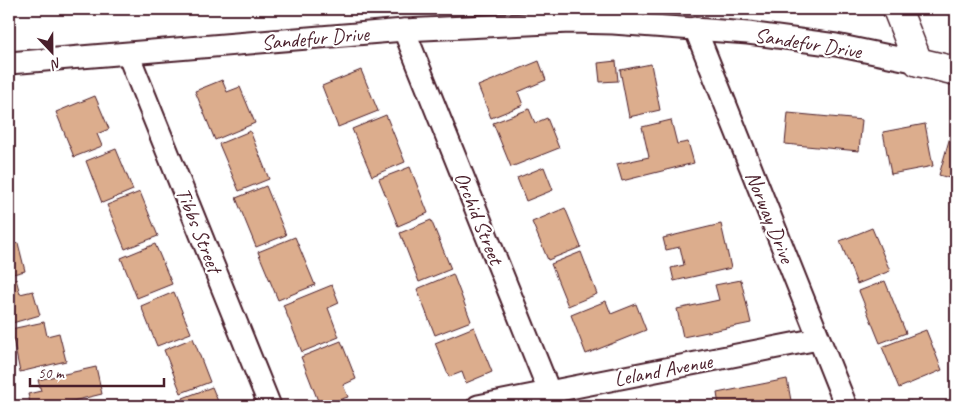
<svg xmlns="http://www.w3.org/2000/svg" width="965" height="415" font-family="Caveat,sans-serif">
  <style>
    .building { fill: #dcad8d; stroke: #4a1f2b }
    .lines { fill: none; stroke-linecap: round; stroke-linejoin: round }
    .street-casing { stroke: #4a1f2b; stroke-width: 25 }
    .secondary-casing { stroke: #4a1f2b; stroke-width: 31 }
    .street { stroke: #fff; stroke-width: 21 }
    .secondary { stroke: #fff; stroke-width: 28 }
    .labels { text-anchor: middle; dominant-baseline: central; stroke-width: 4.5; stroke-linejoin: round; paint-order: stroke }
    .street-label { font-size: 21px; fill: #4a1f2b; stroke: #fff }
  </style>
  <rect width="100%" height="100%" fill="#fff"/>
  <filter id="ink" filterUnits="userSpaceOnUse"><feTurbulence type="fractalNoise" baseFrequency=".02" numOctaves="2"/><feDisplacementMap in="SourceGraphic" scale="10" xChannelSelector="R" yChannelSelector="G"/><feConvolveMatrix kernelMatrix="1 2 1 2 8 2 1 2 1" color-interpolation-filters="sRGB"/></filter>
  <g filter="url(#ink)">
    <g class="building">
      <polygon points="539,61 546,80 518,92 523,105 491,118 478,86"/>
      <polygon points="616,61 618,81 600,82 598,63"/>
      <polygon points="651,64 660,110 629,117 620,70"/>
      <polygon points="361,70 378,111 338,127 322,86"/>
      <polygon points="222,80 227,92 240,87 255,123 215,140 195,91"/>
      <polygon points="95,96 109,129 97,134 102,146 74,157 56,112"/>
      <polygon points="529,109 535,123 547,118 559,148 511,167 493,123"/>
      <polygon points="788,113 862,120 859,151 785,144"/>
      <polygon points="386,115 405,162 372,176 352,129"/>
      <polygon points="671,120 677,144 688,142 694,163 622,181 617,164 649,157 642,127"/>
      <polygon points="925,124 933,166 891,174 883,132"/>
      <polygon points="250,131 269,179 239,191 219,144"/>
      <polygon points="950,137 956,139 956,180 939,175"/>
      <polygon points="116,149 133,190 102,203 86,161"/>
      <polygon points="410,167 428,213 398,226 379,179"/>
      <polygon points="544,167 553,190 526,201 517,178"/>
      <polygon points="266,186 286,235 256,247 236,198"/>
      <polygon points="140,192 158,236 125,249 107,205"/>
      <polygon points="565,208 581,247 548,260 532,222"/>
      <polygon points="431,220 451,269 419,282 400,233"/>
      <polygon points="721,224 731,268 674,281 671,268 684,265 680,247 666,250 663,238"/>
      <polygon points="872,228 890,271 857,284 840,241"/>
      <polygon points="295,237 315,285 278,300 258,252"/>
      <polygon points="18,243 25,271 9,275 9,246"/>
      <polygon points="155,244 172,284 137,298 121,258"/>
      <polygon points="581,252 597,294 568,306 551,264"/>
      <polygon points="453,274 471,321 435,335 417,289"/>
      <polygon points="16,279 20,294 33,291 40,315 9,324 9,281"/>
      <polygon points="741,280 751,323 683,337 677,309 719,300 715,285"/>
      <polygon points="885,281 906,333 880,343 859,291"/>
      <polygon points="332,285 339,303 328,308 339,337 302,352 283,305"/>
      <polygon points="174,292 191,333 157,346 141,306"/>
      <polygon points="606,301 611,314 636,304 646,330 586,354 571,315"/>
      <polygon points="44,322 47,336 59,333 66,361 20,372 11,329"/>
      <polygon points="474,327 492,372 466,383 462,372 449,377 435,343"/>
      <polygon points="926,330 942,370 899,388 882,347"/>
      <polygon points="193,338 210,382 181,393 164,350"/>
      <polygon points="341,341 356,379 343,385 348,397 320,406 301,357"/>
      <polygon points="96,367 102,394 60,404 61,406 31,406 28,394 41,391 38,380"/>
      <polygon points="787,379 792,406 719,406 717,393"/>
      <polygon points="212,387 220,406 186,406 183,398"/>
      <polygon points="911,401 913,406 898,406"/>
    </g>
    <g class="lines">
      <g class="street-casing">
        <g id="street">
          <polyline points="695,28 846,406"/>
          <polyline points="404,30 555,406"/>
          <polyline points="128,54 270,406"/>
          <polyline points="9,63 404,30 570,22 613,23 748,33 836,45 918,62"/>
          <polyline points="478,406 818,339"/>
        </g>
      </g>
      <g class="secondary-casing">
        <polyline id="secondary" points="897,9 918,62 956,71"/>
      </g>
      <use href="#street" class="street"/>
      <use href="#secondary" class="secondary"/>
    </g>
  </g>
  <g class="labels">
    <g class="street-label">
      <text transform="translate(315 38) rotate(-5)">Sandefur Drive</text>
      <text transform="translate(808 43) rotate(9)">Sandefur Drive</text>
      <text transform="translate(770 217) rotate(68)">Norway Drive</text>
      <text transform="translate(479 218) rotate(68)">Orchid Street</text>
      <text transform="translate(199 230) rotate(68)">Tibbs Street</text>
      <text transform="translate(663 370) rotate(-11)">Leland Avenue</text>
    </g>
  </g>
  <rect width="965" height="415" fill="none" stroke="#fff" stroke-width="30"/>
  <rect x="15" y="15" width="935" height="385" fill="none" stroke="#4a1f2b" stroke-width="2" filter="url(#ink)"/>
  <g transform="translate(52 52) rotate(158)" stroke="#ffffff" stroke-width="4" paint-order="stroke">
  <path d="M0-4L9 19L0 12L-9 19Z" fill="#4a1f2b"/>
  <text y="-8" font-size="14" font-weight="bold" text-anchor="middle" fill="#4a1f2b">N</text>
  </g>
  <path d="M30 378v8h134v-8" fill="none" stroke="#4a1f2b" stroke-width="2.5"/>
  <text x="38" y="378" font-size="15" fill="#4a1f2b" stroke="#ffffff" stroke-width="4" paint-order="stroke">50 m</text>
</svg>
